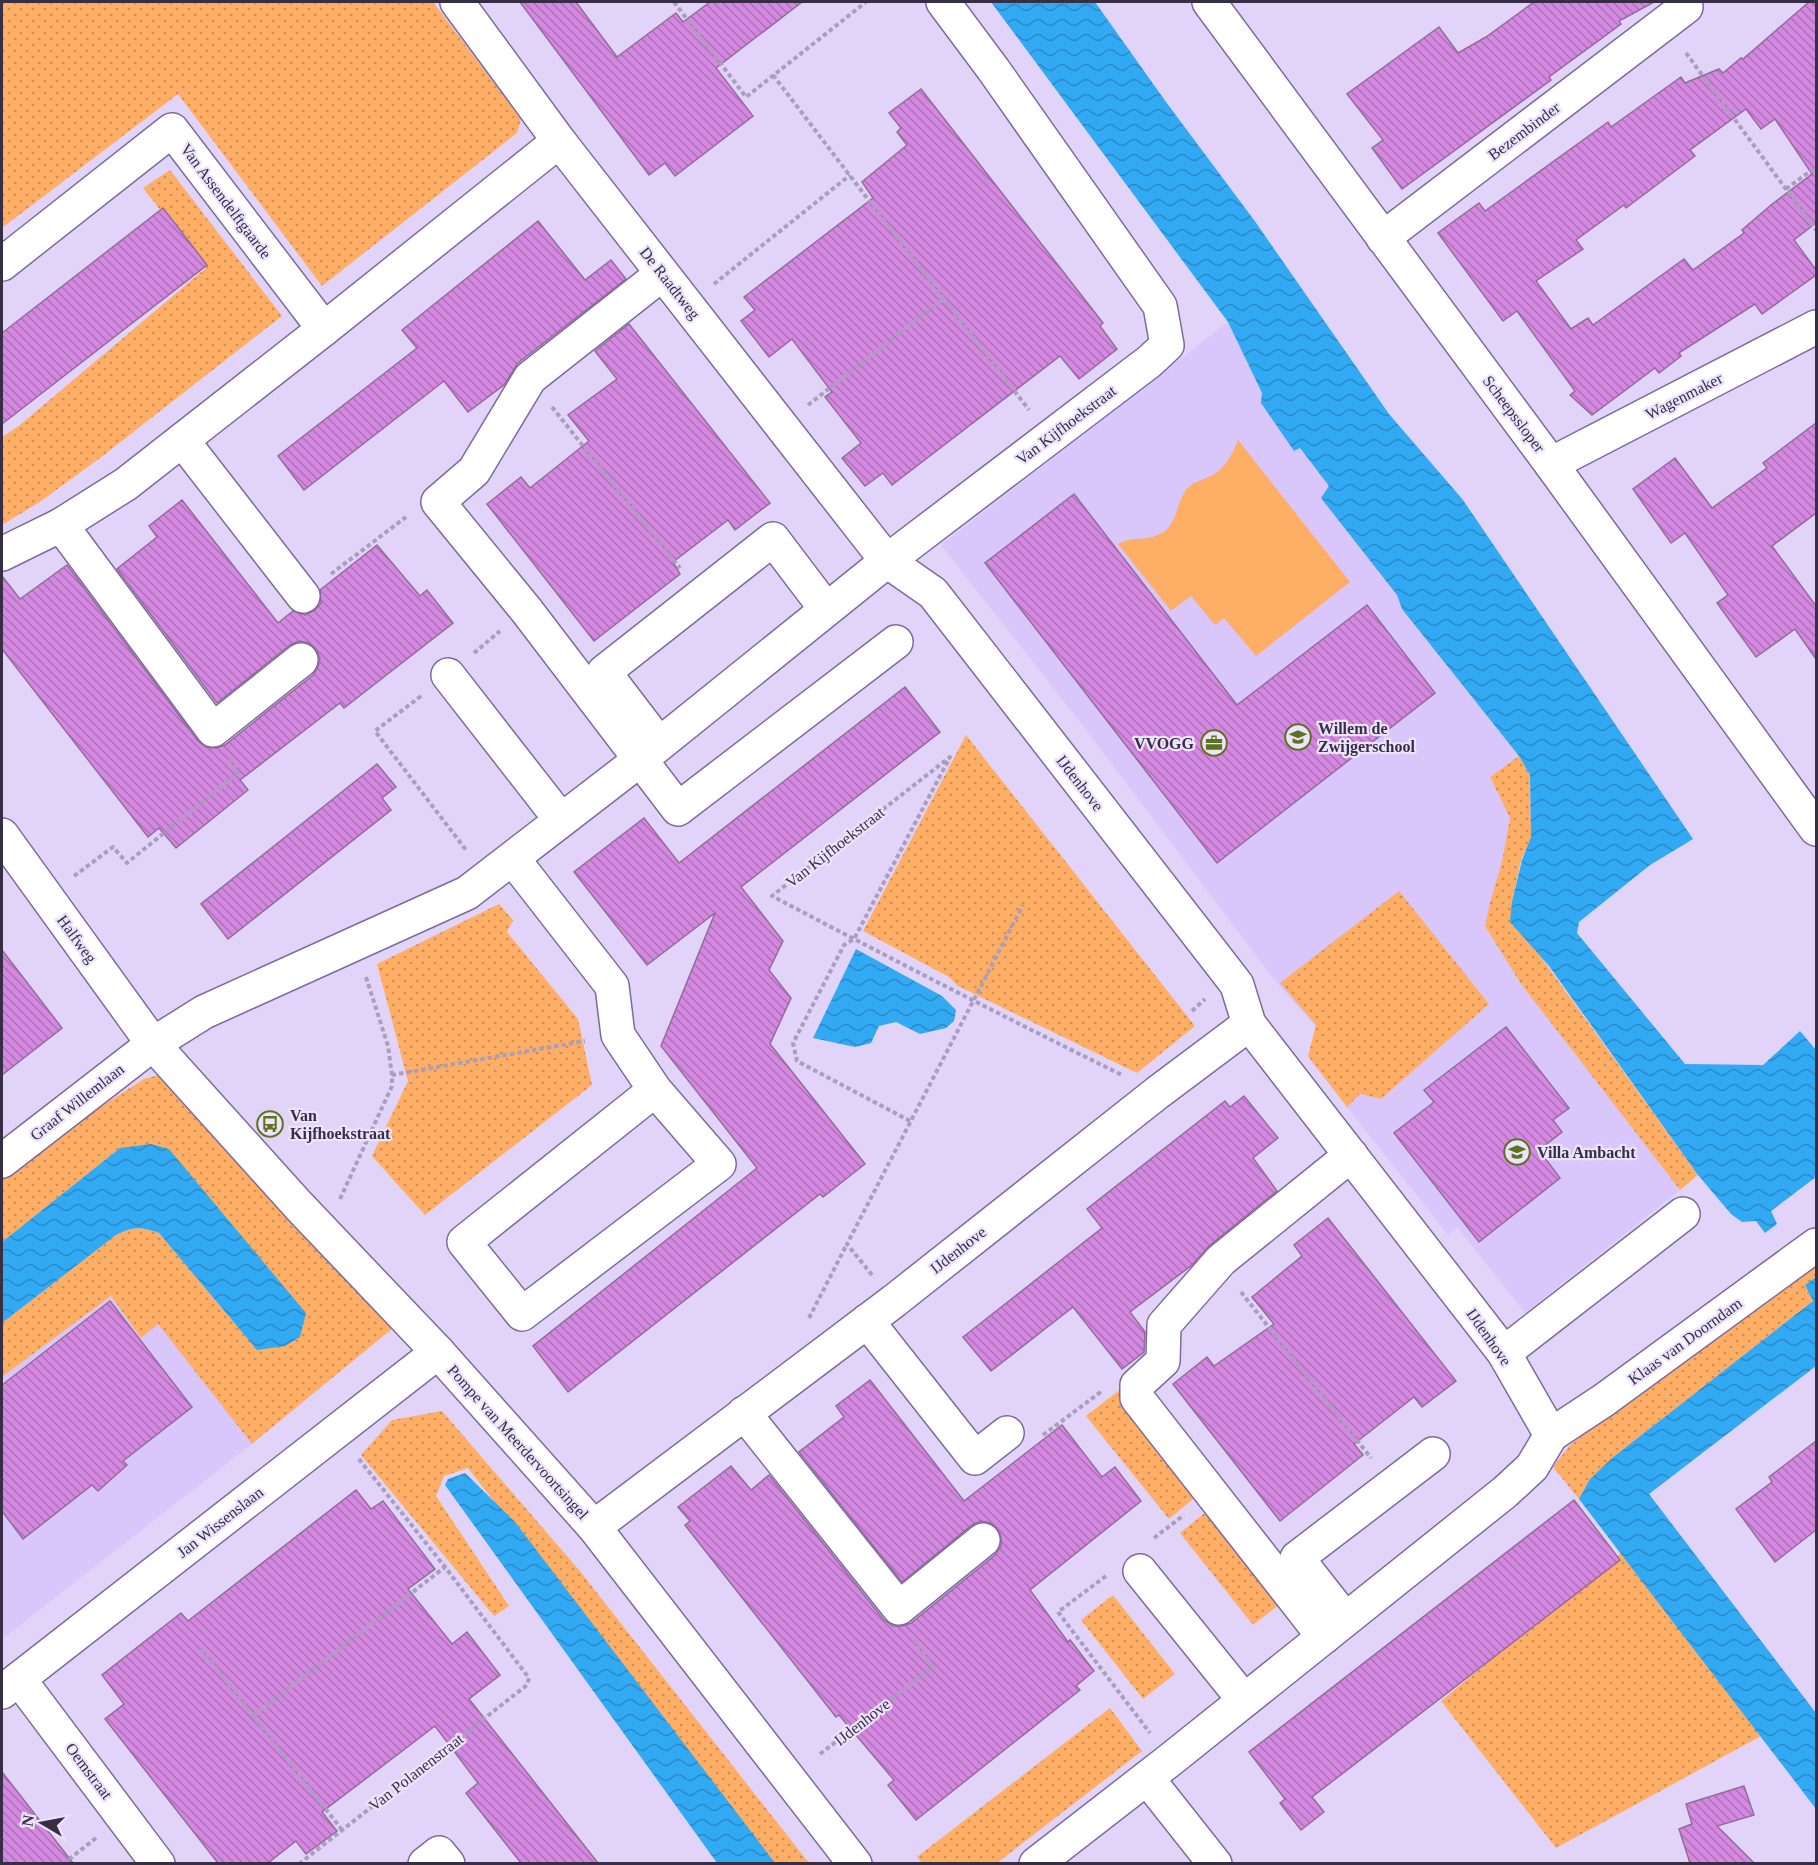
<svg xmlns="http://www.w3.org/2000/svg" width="1818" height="1865" font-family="Georgia,serif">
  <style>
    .built { fill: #d9c6fb }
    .grass { fill: url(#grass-dots) }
    .park { fill: #ffae65 }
    .water { fill: url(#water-waves) }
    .building { fill: url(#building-back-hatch); stroke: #936c9a; stroke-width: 1.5; fill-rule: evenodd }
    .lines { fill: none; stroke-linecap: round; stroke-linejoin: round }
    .minor-casing { stroke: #7e6a9f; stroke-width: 36 }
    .path { stroke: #a99ebd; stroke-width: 4; stroke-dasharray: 4.5 3; stroke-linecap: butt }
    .minor { stroke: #fff; stroke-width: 33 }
    .labels { text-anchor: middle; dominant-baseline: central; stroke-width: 4.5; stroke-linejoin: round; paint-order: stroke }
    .street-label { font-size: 16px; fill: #372e45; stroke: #ece4fc }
    .poi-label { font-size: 16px; font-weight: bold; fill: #372e45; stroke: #ece4fc; text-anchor: start }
  </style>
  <defs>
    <pattern id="grass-dots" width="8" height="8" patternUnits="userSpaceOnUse" patternTransform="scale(1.5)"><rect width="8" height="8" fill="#ffae65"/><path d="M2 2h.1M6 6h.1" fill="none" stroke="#cf8e55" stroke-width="1.8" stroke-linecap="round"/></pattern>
    <pattern id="water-waves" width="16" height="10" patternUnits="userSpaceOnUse" patternTransform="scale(1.5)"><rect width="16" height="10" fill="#31a9f3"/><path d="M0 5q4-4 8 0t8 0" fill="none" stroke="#2a8ac7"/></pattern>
    <pattern id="building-back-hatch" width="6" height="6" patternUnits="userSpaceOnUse" patternTransform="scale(1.5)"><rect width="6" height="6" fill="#d588e1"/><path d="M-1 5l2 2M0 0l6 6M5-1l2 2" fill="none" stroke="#ae70b8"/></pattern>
  </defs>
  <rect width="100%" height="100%" fill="#e1d4f8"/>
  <g class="built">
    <polygon points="1228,322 1262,393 1295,451 1299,447 1330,487 1397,595 1402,609 1519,756 1490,777 1510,818 1502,862 1491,899 1521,984 1680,1190 1525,1313 1458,1228 1448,1235 1310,1060 1316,1027 1277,983 1077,718 941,545"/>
    <polygon points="111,1296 141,1337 158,1323 252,1444 2,1639 2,1377"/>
  </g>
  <g class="grass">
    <polygon points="2,2 433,2 521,119 517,133 322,286 178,94 2,228"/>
    <polygon points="170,170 282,316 100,458 41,501 2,525 2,437 20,425 206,268 143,188"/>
    <polygon points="966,735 1195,1026 1137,1073 958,986 949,977 863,931"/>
    <polygon points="1519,756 1530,775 1531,838 1521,860 1512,902 1533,946 1698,1175 1680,1190 1521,984 1485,926 1491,899 1502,862 1510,818 1490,777"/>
    <polygon points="1399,891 1489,1004 1381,1099 1360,1094 1347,1107 1308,1056 1316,1025 1280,983"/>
    <polygon points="499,904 513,920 507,932 578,1019 592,1085 425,1215 372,1156 408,1081 377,964"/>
    <path d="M 166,1073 L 393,1328 L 252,1444 L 158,1324 L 141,1338 L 111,1296 L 2,1377 L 2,1323 L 116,1235 C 135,1226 140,1227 159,1233 L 257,1350 L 120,1148 L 2,1242 L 2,1179 L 63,1131 L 144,1079 Z"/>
    <polygon points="1816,1265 1816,1277 1805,1285 1813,1301 1612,1458 1590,1479 1579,1499 1553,1467 1570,1445"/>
    <polygon points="1122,1388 1204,1490 1169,1519 1086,1416"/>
    <polygon points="442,1411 579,1570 809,1863 774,1863 468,1468 444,1476 436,1496 509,1606 494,1616 361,1455 392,1420"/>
    <polygon points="1212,1507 1285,1600 1253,1625 1180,1533"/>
    <polygon points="1621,1553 1761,1736 1556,1848 1441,1701"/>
    <polygon points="1113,1595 1175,1674 1143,1699 1081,1620"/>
    <polygon points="1110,1708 1142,1751 997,1863 922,1863 917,1857"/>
  </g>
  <path class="park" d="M 1238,440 L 1350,582 L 1256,656 L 1224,618 L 1215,625 L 1191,596 L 1171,611 L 1118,544 C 1132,536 1145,541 1158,535 C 1177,527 1175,508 1184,493 C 1190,482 1201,481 1211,476 C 1224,469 1233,454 1238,440 Z"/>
  <g class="water">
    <polygon points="991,2 1095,2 1166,102 1254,220 1389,414 1463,500 1693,839 1650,865 1579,922 1577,933 1685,1064 1763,1065 1800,1031 1816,1050 1816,1177 1771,1211 1777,1224 1765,1233 1756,1221 1742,1222 1731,1214 1698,1175 1549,966 1510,922 1512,902 1522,860 1531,837 1530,775 1519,756 1402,609 1397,595 1321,498 1329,486 1300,448 1294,451 1261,403 1262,393 1228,322"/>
    <polygon points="856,949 942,996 956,1010 954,1021 946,1028 920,1034 896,1022 879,1026 871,1043 855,1047 813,1038"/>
    <path d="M 151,1144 L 169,1149 L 306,1313 L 300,1337 L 285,1346 L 257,1350 L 159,1233 C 140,1227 135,1226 116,1235 L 2,1323 L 2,1242 L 120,1148 Z"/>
    <polygon points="1816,1277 1816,1366 1649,1494 1816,1713 1816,1809 1579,1499 1590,1479 1612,1458 1813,1301 1805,1285"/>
    <polygon points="465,1473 515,1522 775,1863 717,1863 445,1485 448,1479"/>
  </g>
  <g class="building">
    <polygon points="520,2 576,2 617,57 676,13 683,22 710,2 802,2 716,68 753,116 675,176 665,163 649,175"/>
    <polygon points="1534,2 1654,2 1619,21 1621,24 1549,77 1551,80 1402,189 1372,148 1383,140 1347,94 1439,27 1458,53 1486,37"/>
    <path d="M 1809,2 L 1816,2 L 1816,223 L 1794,240 L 1816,270 L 1816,275 L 1762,314 L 1755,304 L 1685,349 L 1679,353 L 1681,356 L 1659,373 L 1655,368 L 1592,415 L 1570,395 L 1575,391 L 1517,311 L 1503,321 L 1438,233 L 1479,203 L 1485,211 L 1608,122 L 1611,127 L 1681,77 L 1685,83 L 1719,69 L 1723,73 L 1741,58 L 1743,59 ZM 1746,109 L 1761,129 L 1775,119 L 1812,174 L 1771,205 L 1742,230 L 1744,233 L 1693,270 L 1684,259 L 1593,325 L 1588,318 L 1571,329 L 1536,281 L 1583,249 L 1576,240 L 1624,205 L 1626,208 L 1695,156 L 1690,150 Z"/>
    <polygon points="921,89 1103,323 1100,326 1117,349 1079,379 1060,356 892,485 883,473 865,486 842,458 861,443 825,397 832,392 792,339 769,357 741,321 755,310 744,297 873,198 862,182 907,145 897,132 901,128 889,113"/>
    <polygon points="163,208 207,265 2,424 2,333"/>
    <polygon points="538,221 585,280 611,260 626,279 518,363 504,385 468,412 444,381 304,490 278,456 417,348 402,330"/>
    <polygon points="629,324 770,503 735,530 728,520 673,562 680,574 594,641 487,504 521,477 530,488 589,441 568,415 617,379 595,351"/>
    <polygon points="1816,423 1816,513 1772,546 1816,606 1816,659 1795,629 1756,657 1717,603 1728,595 1685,533 1671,543 1633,489 1675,458 1712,508 1767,468 1763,463"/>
    <polygon points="1074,494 1237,705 1367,605 1435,693 1217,863 985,563"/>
    <polygon points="182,500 278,623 293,611 305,615 315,610 321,603 320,590 377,545 420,596 427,590 453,623 344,708 340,703 240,780 248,790 176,848 159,828 148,837 2,649 2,576 20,599 67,565 198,741 206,747 216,748 225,745 313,675 318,667 320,658 316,649 308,643 299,641 290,645 217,703 117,569 157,537 149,526"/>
    <polygon points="905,687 940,732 741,887 783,941 769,970 791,998 770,1044 865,1164 823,1197 820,1194 568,1392 533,1346 757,1168 661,1046 715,913 647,965 574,872 644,818 679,863"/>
    <polygon points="377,764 396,787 382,798 391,810 228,939 201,904"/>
    <polygon points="2,950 62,1028 2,1075"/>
    <polygon points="1506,1027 1569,1108 1553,1120 1562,1132 1539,1150 1560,1178 1479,1242 1394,1133 1434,1102 1424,1090"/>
    <polygon points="1244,1096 1278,1138 1253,1158 1277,1191 1209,1246 1192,1265 1130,1312 1145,1332 1144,1352 1122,1369 1073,1307 991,1371 963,1337 1102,1228 1087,1209 1225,1101 1230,1107"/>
    <polygon points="1328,1218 1456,1381 1422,1407 1414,1397 1354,1444 1363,1455 1280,1521 1173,1384 1207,1357 1214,1366 1274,1324 1252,1297 1302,1256 1294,1245"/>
    <polygon points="110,1301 192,1407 123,1461 127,1465 98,1491 92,1485 23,1539 2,1511 2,1385"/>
    <polygon points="870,1380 964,1501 1062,1425 1102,1477 1115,1467 1141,1501 1030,1590 1068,1642 1070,1640 1094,1671 1076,1686 1080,1690 916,1820 888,1785 894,1780 839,1715 836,1717 685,1525 690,1521 678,1507 731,1466 751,1490 769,1475 884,1620 893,1626 902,1626 911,1623 995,1555 1001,1546 1001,1537 997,1528 990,1523 981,1521 972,1525 902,1582 799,1452 844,1417 836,1406"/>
    <polygon points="1816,1441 1816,1530 1775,1562 1736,1509 1772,1482 1769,1477"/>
    <polygon points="356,1490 371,1509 383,1501 435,1569 408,1589 452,1644 467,1632 500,1675 469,1699 598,1863 521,1863 466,1793 478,1783 435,1726 322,1812 337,1831 306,1854 296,1841 268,1863 218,1863 105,1719 124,1704 102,1675 181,1613 188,1621"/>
    <polygon points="1574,1500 1620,1560 1312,1797 1324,1812 1301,1830 1280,1803 1285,1799 1249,1752"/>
    <polygon points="2,1772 73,1863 2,1863"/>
    <polygon points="1744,1786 1754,1815 1717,1826 1754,1863 1690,1863 1679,1829 1692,1824 1686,1804"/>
  </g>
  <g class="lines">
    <g class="minor-casing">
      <g id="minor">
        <polyline points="457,2 559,141 887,561 933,593 1231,977 1237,985 1249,1024"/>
        <polyline points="1209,2 1551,464 1816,829"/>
        <polyline points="1383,238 1686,7 1682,2"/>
        <polyline points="2,264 172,130 324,329"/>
        <polyline points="662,274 530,378 474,471 438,502 527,611 678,809 896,642"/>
        <polyline points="182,440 303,596"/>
        <polyline points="1551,464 1816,327"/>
        <polyline points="61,525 213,730 301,660"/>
        <polyline points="2,554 61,525 126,484 324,329 559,141"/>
        <polyline points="448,675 561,820"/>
        <polyline points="659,744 604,672 773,539 826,609"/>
        <polyline points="2,835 153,1044 299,1206 438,1352 594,1527 855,1864"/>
        <polyline points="513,859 612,986 618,1035 655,1090 719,1164 522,1314 464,1242 655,1090"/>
        <polyline points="2,1161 153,1044 204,1012 467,893 641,759 887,561 1150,361 1167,345 1160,306 993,69 943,2"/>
        <polyline points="867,1321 975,1458 1007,1433"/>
        <polyline points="1504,1353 1683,1214"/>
        <polyline points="744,1413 899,1608 983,1540"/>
        <polyline points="1551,1435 1604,1400 1816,1245"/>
        <polyline points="594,1527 894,1301 1157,1093 1249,1024 1504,1353 1551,1435 1532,1467 1505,1492 1170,1760 1036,1864"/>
        <polyline points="1140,1571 1244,1700"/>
        <polyline points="1345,1619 1297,1558 1433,1454"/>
        <polyline points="1324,1637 1137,1398 1137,1385 1163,1361 1164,1325 1221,1260 1351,1155"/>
        <polyline points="19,1679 158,1864"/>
        <polyline points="2,1692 438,1352"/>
        <polyline points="1147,1778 1215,1864"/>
        <polyline points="425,1864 439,1853 448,1864"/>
      </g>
    </g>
    <g class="path">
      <polyline points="674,2 746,97 866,2"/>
      <polyline points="1686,53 1816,230"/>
      <polyline points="773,75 1029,410"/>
      <polyline points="1786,189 1816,167"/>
      <polyline points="714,284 850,175"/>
      <polyline points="808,405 944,298"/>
      <polyline points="552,407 680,568"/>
      <polyline points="331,574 406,517"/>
      <polyline points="474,653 500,631"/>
      <polyline points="421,696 375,731 466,850"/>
      <polyline points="74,876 113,847 127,863 238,773 230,759"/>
      <polyline points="366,977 388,1046 392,1075"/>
      <polyline points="1192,1011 1205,999"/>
      <path d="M 910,1121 L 797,1061 L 793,1043 L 844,945 L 854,939 L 950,757 L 772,896 C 888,957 1004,1017 1122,1075"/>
      <polyline points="340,1199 392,1086 392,1075 585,1041"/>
      <polyline points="872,1275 847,1244 1023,905"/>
      <polyline points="1241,1292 1371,1458"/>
      <polyline points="809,1318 847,1244"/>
      <polyline points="1043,1435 1102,1391"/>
      <polyline points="1154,1538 1184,1515"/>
      <polyline points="1106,1576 1058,1612 1150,1733"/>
      <polyline points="201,1649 342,1830"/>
      <polyline points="253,1716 445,1567"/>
      <polyline points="820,1754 933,1667 914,1640"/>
      <polyline points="63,1864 96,1838"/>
      <polyline points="299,1864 527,1685 529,1678 445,1567 358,1458"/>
    </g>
    <use href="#minor" class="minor"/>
  </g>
  <defs>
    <g id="school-ring" transform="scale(1.35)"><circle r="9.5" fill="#ece4fc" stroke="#5e711f" stroke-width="1.5"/><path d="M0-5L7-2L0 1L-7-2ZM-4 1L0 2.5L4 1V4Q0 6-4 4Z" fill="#5e711f"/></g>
    <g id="office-ring" transform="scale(1.35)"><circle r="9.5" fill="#ece4fc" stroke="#5e711f" stroke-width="1.5"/><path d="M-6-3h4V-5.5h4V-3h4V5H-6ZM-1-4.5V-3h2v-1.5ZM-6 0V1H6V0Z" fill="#5e711f"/></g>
    <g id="bus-ring" transform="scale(1.35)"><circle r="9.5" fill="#ece4fc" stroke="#5e711f" stroke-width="1.5"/><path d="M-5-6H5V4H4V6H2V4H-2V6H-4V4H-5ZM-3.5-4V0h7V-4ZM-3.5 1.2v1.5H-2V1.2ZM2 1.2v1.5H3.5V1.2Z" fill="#5e711f"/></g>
  </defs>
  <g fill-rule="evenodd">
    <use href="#school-ring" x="1298" y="737"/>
    <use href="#office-ring" x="1214" y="743"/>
    <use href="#bus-ring" x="270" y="1124"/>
    <use href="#school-ring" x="1517" y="1152"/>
  </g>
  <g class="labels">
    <g class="street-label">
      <text transform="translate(1524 131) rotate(-37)">Bezembinder</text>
      <text transform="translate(226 201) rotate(53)">Van Assendelftgaarde</text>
      <text transform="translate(670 283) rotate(52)">De Raadtweg</text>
      <text transform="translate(1684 396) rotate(-27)">Wagenmaker</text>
      <text transform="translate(1514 414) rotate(53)">Scheepssloper</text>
      <text transform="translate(1066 425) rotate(-37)">Van Kijfhoekstraat</text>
      <text transform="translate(1080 783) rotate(52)">IJdenhove</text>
      <text transform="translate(835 847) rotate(-38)">Van Kijfhoekstraat</text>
      <text transform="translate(77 939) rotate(54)">Halfweg</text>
      <text transform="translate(77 1102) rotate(-38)">Graaf Willemlaan</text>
      <text transform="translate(958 1250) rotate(-38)">IJdenhove</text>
      <text transform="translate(1489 1337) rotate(55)">IJdenhove</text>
      <text transform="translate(1685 1341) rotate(-36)">Klaas van Doorndam</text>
      <text transform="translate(518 1442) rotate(48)">Pompe van Meerdervoortsingel</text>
      <text transform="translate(220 1522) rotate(-38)">Jan Wissenslaan</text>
      <text transform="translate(862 1722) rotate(-38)">IJdenhove</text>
      <text transform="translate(89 1771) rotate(53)">Oemstraat</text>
      <text transform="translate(416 1772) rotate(-38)">Van Polanenstraat</text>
    </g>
    <g class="poi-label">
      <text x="1318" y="728">Willem de<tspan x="1318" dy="18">Zwijgerschool</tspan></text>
      <text x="1194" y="743" text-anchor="end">VVOGG</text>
      <text x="290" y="1115">Van<tspan x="290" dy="18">Kijfhoekstraat</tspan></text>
      <text x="1537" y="1152">Villa Ambacht</text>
    </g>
  </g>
  <rect width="1818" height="1865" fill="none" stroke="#372e45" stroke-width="6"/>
  <g transform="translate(42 1823) rotate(280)" stroke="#ece4fc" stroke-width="4.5" paint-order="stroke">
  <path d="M0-4.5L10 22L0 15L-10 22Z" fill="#372e45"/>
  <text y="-9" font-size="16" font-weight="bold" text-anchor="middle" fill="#372e45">N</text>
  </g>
</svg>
